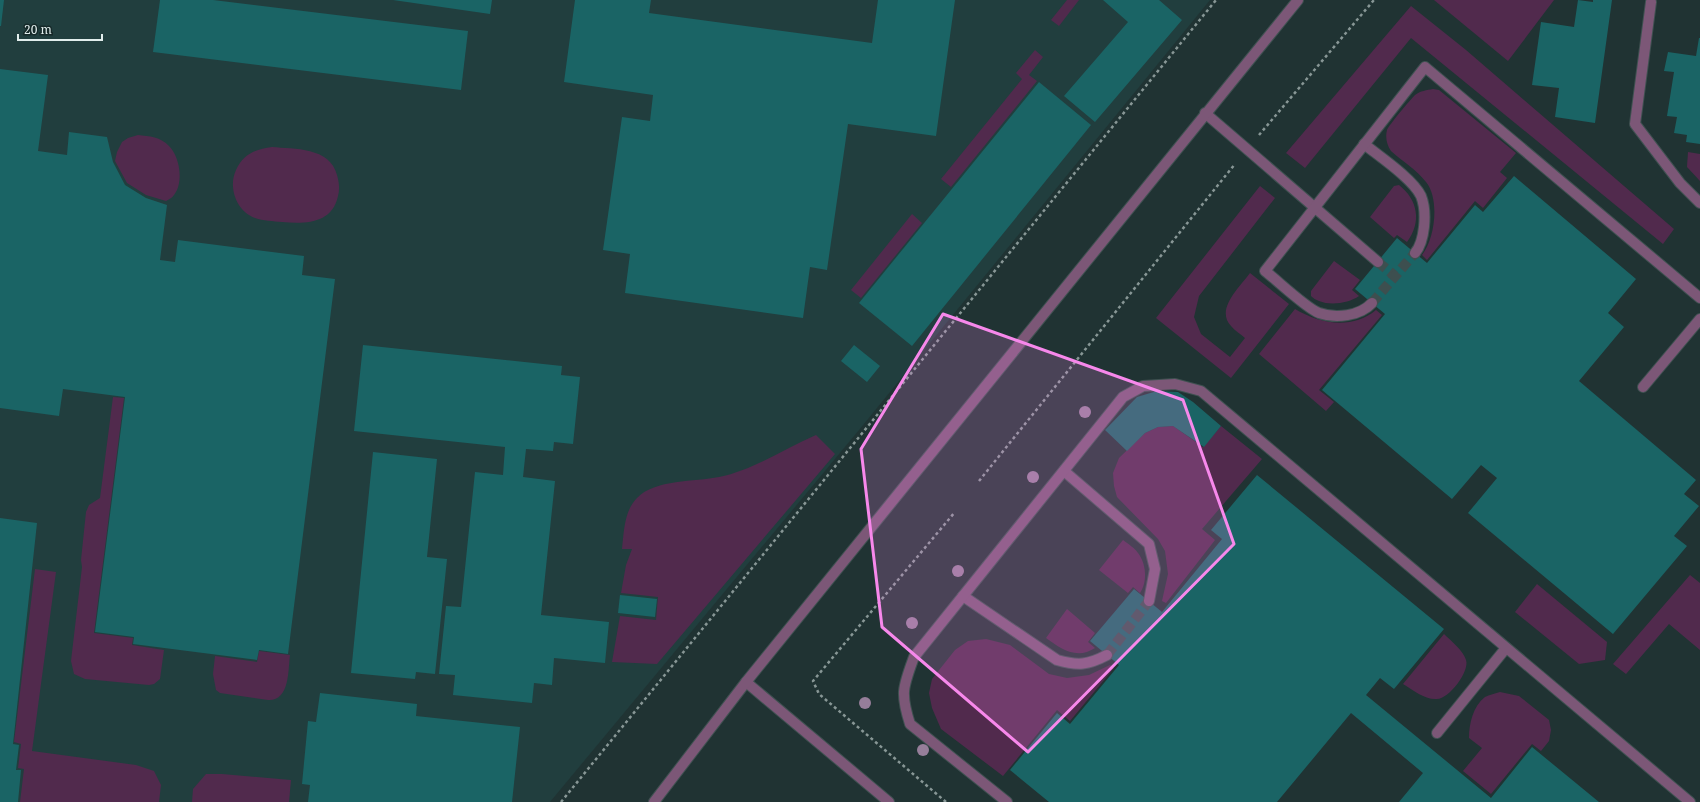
<svg xmlns="http://www.w3.org/2000/svg" width="1700" height="802" font-family="'Noto Serif',serif">
  <style>
    .built { fill: #213e3e }
    .green { fill: #512a4d }
    .building { fill: #1a6465 }
    .lines { fill: none; stroke-linecap: round; stroke-linejoin: round }
    .minor-tunnel { stroke: #3d4f4f; stroke-width: 10; stroke-dasharray: 10 5; stroke-linecap: butt }
    .minor-casing { stroke: #3f5151; stroke-width: 12 }
    .path { stroke: #889796; stroke-width: 2.5; stroke-dasharray: 3 3; stroke-linecap: butt }
    .minor { stroke: #7c5777; stroke-width: 10 }
    .tree { fill: #967e9a }
    .marked { fill: #f788eb; fill-opacity: 0.2; stroke: #f788eb; stroke-width: 3; stroke-linejoin: round }
  </style>
  <rect width="100%" height="100%" fill="#203333"/>
  <polygon class="built" points="0,0 1210,0 859,430 550,802 0,802"/>
  <g class="green">
    <polygon points="1067,0 1079,0 1059,26 1051,20"/>
    <polygon points="1434,0 1554,0 1508,61"/>
    <polygon points="1411,6 1466,50 1674,229 1663,244 1411,38 1305,168 1286,153"/>
    <polygon points="1035,50 1043,57 1029,75 1037,81 951,187 941,179 1022,79 1016,73"/>
    <path d="M 1433,89 L 1439,90 L 1516,153 L 1500,172 L 1507,178 L 1483,208 L 1475,201 L 1427,260 L 1422,255 C 1435,239 1440,199 1426,182 C 1417,170 1402,161 1391,151 C 1387,145 1385,138 1387,130 C 1389,125 1410,100 1415,95 C 1420,91 1427,90 1433,89 Z"/>
    <path d="M 138,135 C 149,136 161,137 169,146 C 180,157 184,183 174,195 C 172,198 169,199 166,201 L 146,195 L 127,183 L 115,161 L 117,152 L 122,142 L 128,138 Z"/>
    <path d="M 272,147 C 294,149 330,147 337,175 C 339,182 340,189 338,196 C 332,224 305,224 282,222 C 273,221 263,221 255,218 C 236,211 228,187 236,170 C 243,154 256,149 272,147 Z"/>
    <polygon points="1688,152 1700,154 1700,181 1687,167"/>
    <path d="M 1399,185 C 1418,200 1422,222 1407,242 L 1397,235 L 1394,238 L 1370,217 L 1394,186 Z"/>
    <path d="M 1260,186 L 1275,198 L 1199,296 L 1194,317 L 1201,334 L 1230,357 L 1245,338 C 1241,334 1235,331 1231,326 C 1215,309 1240,287 1250,273 L 1289,304 L 1231,378 L 1156,318 Z"/>
    <polygon points="912,214 922,223 861,298 851,290"/>
    <path d="M 1334,261 L 1360,280 L 1352,290 L 1359,296 C 1349,303 1331,306 1319,301 C 1316,300 1313,298 1311,296 L 1311,291 Z"/>
    <path d="M 1295,309 C 1320,324 1352,330 1376,310 L 1382,315 L 1319,390 L 1334,402 L 1326,411 L 1259,354 Z"/>
    <polygon points="113,397 124,398 94,633 133,638 132,645 164,650 160,679 154,684 149,685 85,679 74,674 71,661 82,567 81,560 86,512 89,505 100,498"/>
    <polygon points="1173,426 1203,447 1221,426 1262,459 1202,529 1215,540 1166,603 1162,601 1168,574 1165,551 1158,539 1117,497 1114,486 1113,473 1119,458 1145,433 1158,427"/>
    <path d="M 816,435 L 835,454 L 657,664 L 612,662 L 620,616 L 656,620 L 658,597 L 621,593 L 626,565 L 632,549 L 622,549 C 624,532 624,511 637,498 C 655,479 695,482 719,477 C 753,470 784,449 816,435 Z"/>
    <path d="M 1123,540 C 1128,544 1135,548 1138,553 C 1146,563 1148,582 1140,593 L 1133,587 L 1128,593 L 1099,570 Z"/>
    <polygon points="35,569 56,572 32,751 136,765 154,771 161,785 159,802 20,802 24,769 18,768 21,744 14,742"/>
    <polygon points="1690,575 1700,583 1700,650 1669,624 1626,674 1613,664"/>
    <polygon points="1537,584 1607,642 1605,660 1579,664 1515,612"/>
    <path d="M 1067,609 L 1095,633 L 1088,642 L 1095,648 C 1077,660 1061,649 1046,638 Z"/>
    <path d="M 1444,634 C 1451,641 1463,650 1466,660 C 1470,671 1449,699 1437,699 C 1425,700 1413,690 1403,684 Z"/>
    <polygon points="986,639 1010,645 1049,674 1067,678 1089,675 1110,665 1114,668 1070,721 1057,710 1003,776 941,729 932,708 929,693 932,679 955,650 968,641"/>
    <path d="M 259,651 L 290,655 C 288,670 290,701 268,700 L 220,693 L 216,690 L 213,674 L 215,656 L 257,662 Z"/>
    <path d="M 1500,692 L 1519,696 L 1549,720 L 1551,730 L 1549,741 L 1541,751 L 1532,744 L 1491,794 L 1463,771 L 1482,748 L 1469,738 C 1469,724 1473,706 1485,697 C 1489,695 1496,693 1500,692 Z"/>
    <polygon points="206,774 222,774 291,780 289,802 192,802 193,789"/>
  </g>
  <g class="building">
    <polygon points="0,0 4,0 1,26 0,26"/>
    <polygon points="160,0 213,0 468,31 461,90 153,52"/>
    <polygon points="393,0 492,0 490,14"/>
    <polygon points="575,0 651,0 649,13 872,43 878,0 955,0 936,136 848,124 827,270 810,267 803,318 625,293 630,254 603,250 622,117 650,121 653,95 564,82"/>
    <polygon points="1103,0 1159,0 1182,20 1095,122 1064,96 1128,22"/>
    <polygon points="1578,0 1593,2 1593,0 1612,0 1595,123 1555,117 1559,88 1532,85 1541,22 1574,27"/>
    <polygon points="1699,38 1700,38 1700,144 1686,142 1687,135 1674,133 1677,117 1667,116 1674,72 1664,71 1668,52 1696,56"/>
    <polygon points="0,69 48,75 38,151 67,155 69,132 107,137 113,162 125,185 146,198 167,205 160,260 175,262 178,240 304,256 302,275 335,279 288,654 259,650 257,660 133,644 134,637 95,632 125,397 63,389 59,416 0,408"/>
    <polygon points="1039,82 1091,125 912,346 859,303"/>
    <polygon points="1514,176 1636,279 1608,313 1624,327 1579,381 1696,480 1684,494 1699,506 1674,536 1687,546 1613,634 1468,513 1497,478 1481,465 1452,499 1322,390 1385,314 1355,289 1397,238 1427,263 1475,205 1483,212"/>
    <polygon points="363,345 562,366 561,375 580,377 573,444 554,442 553,451 526,449 523,477 555,481 541,615 609,622 605,663 554,658 552,685 534,683 532,703 453,695 455,675 439,674 446,606 461,607 475,472 503,475 505,447 354,431"/>
    <polygon points="854,345 880,366 867,382 841,361"/>
    <polygon points="1157,391 1178,392 1193,402 1221,426 1204,447 1173,426 1158,427 1145,433 1127,451 1105,430 1137,397"/>
    <polygon points="373,452 437,459 427,557 447,559 435,674 416,672 415,679 351,673"/>
    <polygon points="1257,475 1444,629 1394,689 1380,678 1366,695 1491,798 1532,747 1599,802 1399,802 1423,773 1351,713 1277,802 1049,802 1010,770 1057,713 1070,724 1119,665 1090,641 1134,589 1162,612 1222,539 1211,530"/>
    <polygon points="0,518 37,523 13,744 19,745 16,770 21,770 18,802 0,802"/>
    <polygon points="620,595 657,599 655,617 618,613"/>
    <polygon points="320,693 417,704 416,716 520,727 512,802 308,802 310,785 302,784 308,721 316,722"/>
  </g>
  <g class="lines">
    <g class="minor-tunnel">
      <polyline points="1378,262 1395,276"/>
      <polyline points="1372,303 1415,253"/>
      <polyline points="1107,655 1149,601"/>
    </g>
    <g class="minor-casing">
      <g id="minor">
        <polyline points="1651,2 1635,124 1680,183 1700,203"/>
        <polyline points="1205,113 1378,262"/>
        <path d="M 1364,144 C 1379,156 1413,179 1421,196 C 1425,206 1425,217 1424,227 C 1423,236 1421,246 1415,253"/>
        <path d="M 1372,303 C 1360,316 1336,319 1319,313 C 1306,308 1278,281 1265,271 L 1425,67 L 1700,298"/>
        <polyline points="1643,387 1700,319"/>
        <polyline points="1064,471 1149,544 1155,569 1149,601"/>
        <path d="M 963,596 L 1057,660 C 1078,666 1088,665 1107,655"/>
        <polyline points="746,682 889,802"/>
        <polyline points="1437,733 1506,648"/>
        <polyline points="654,802 746,682 1298,0"/>
        <path d="M 1007,802 L 910,724 C 900,693 903,687 914,657 L 1123,397 L 1143,386 L 1175,384 L 1201,391 L 1690,802"/>
      </g>
    </g>
    <g class="path">
      <polyline points="1259,135 1374,0"/>
      <polyline points="979,481 1235,164"/>
      <polyline points="561,802 1216,0"/>
      <polyline points="946,802 819,694 813,681 955,512"/>
    </g>
    <use href="#minor" class="minor"/>
  </g>
  <g class="tree">
    <circle cx="1085" cy="412" r="6"/>
    <circle cx="1033" cy="477" r="6"/>
    <circle cx="958" cy="571" r="6"/>
    <circle cx="912" cy="623" r="6"/>
    <circle cx="865" cy="703" r="6"/>
    <circle cx="923" cy="750" r="6"/>
  </g>
  <path class="marked" d="M 943,314 L 1183,400 L 1234,544 L 1028,752 L 882,627 L 861,449 Z"/>
  <path d="M18 34v6h84v-6" fill="none" stroke="#e1edec" stroke-width="2"/>
  <text x="24" y="34" font-size="12" fill="#e1edec" stroke="#162929" stroke-width="3" paint-order="stroke">20 m</text>
</svg>
